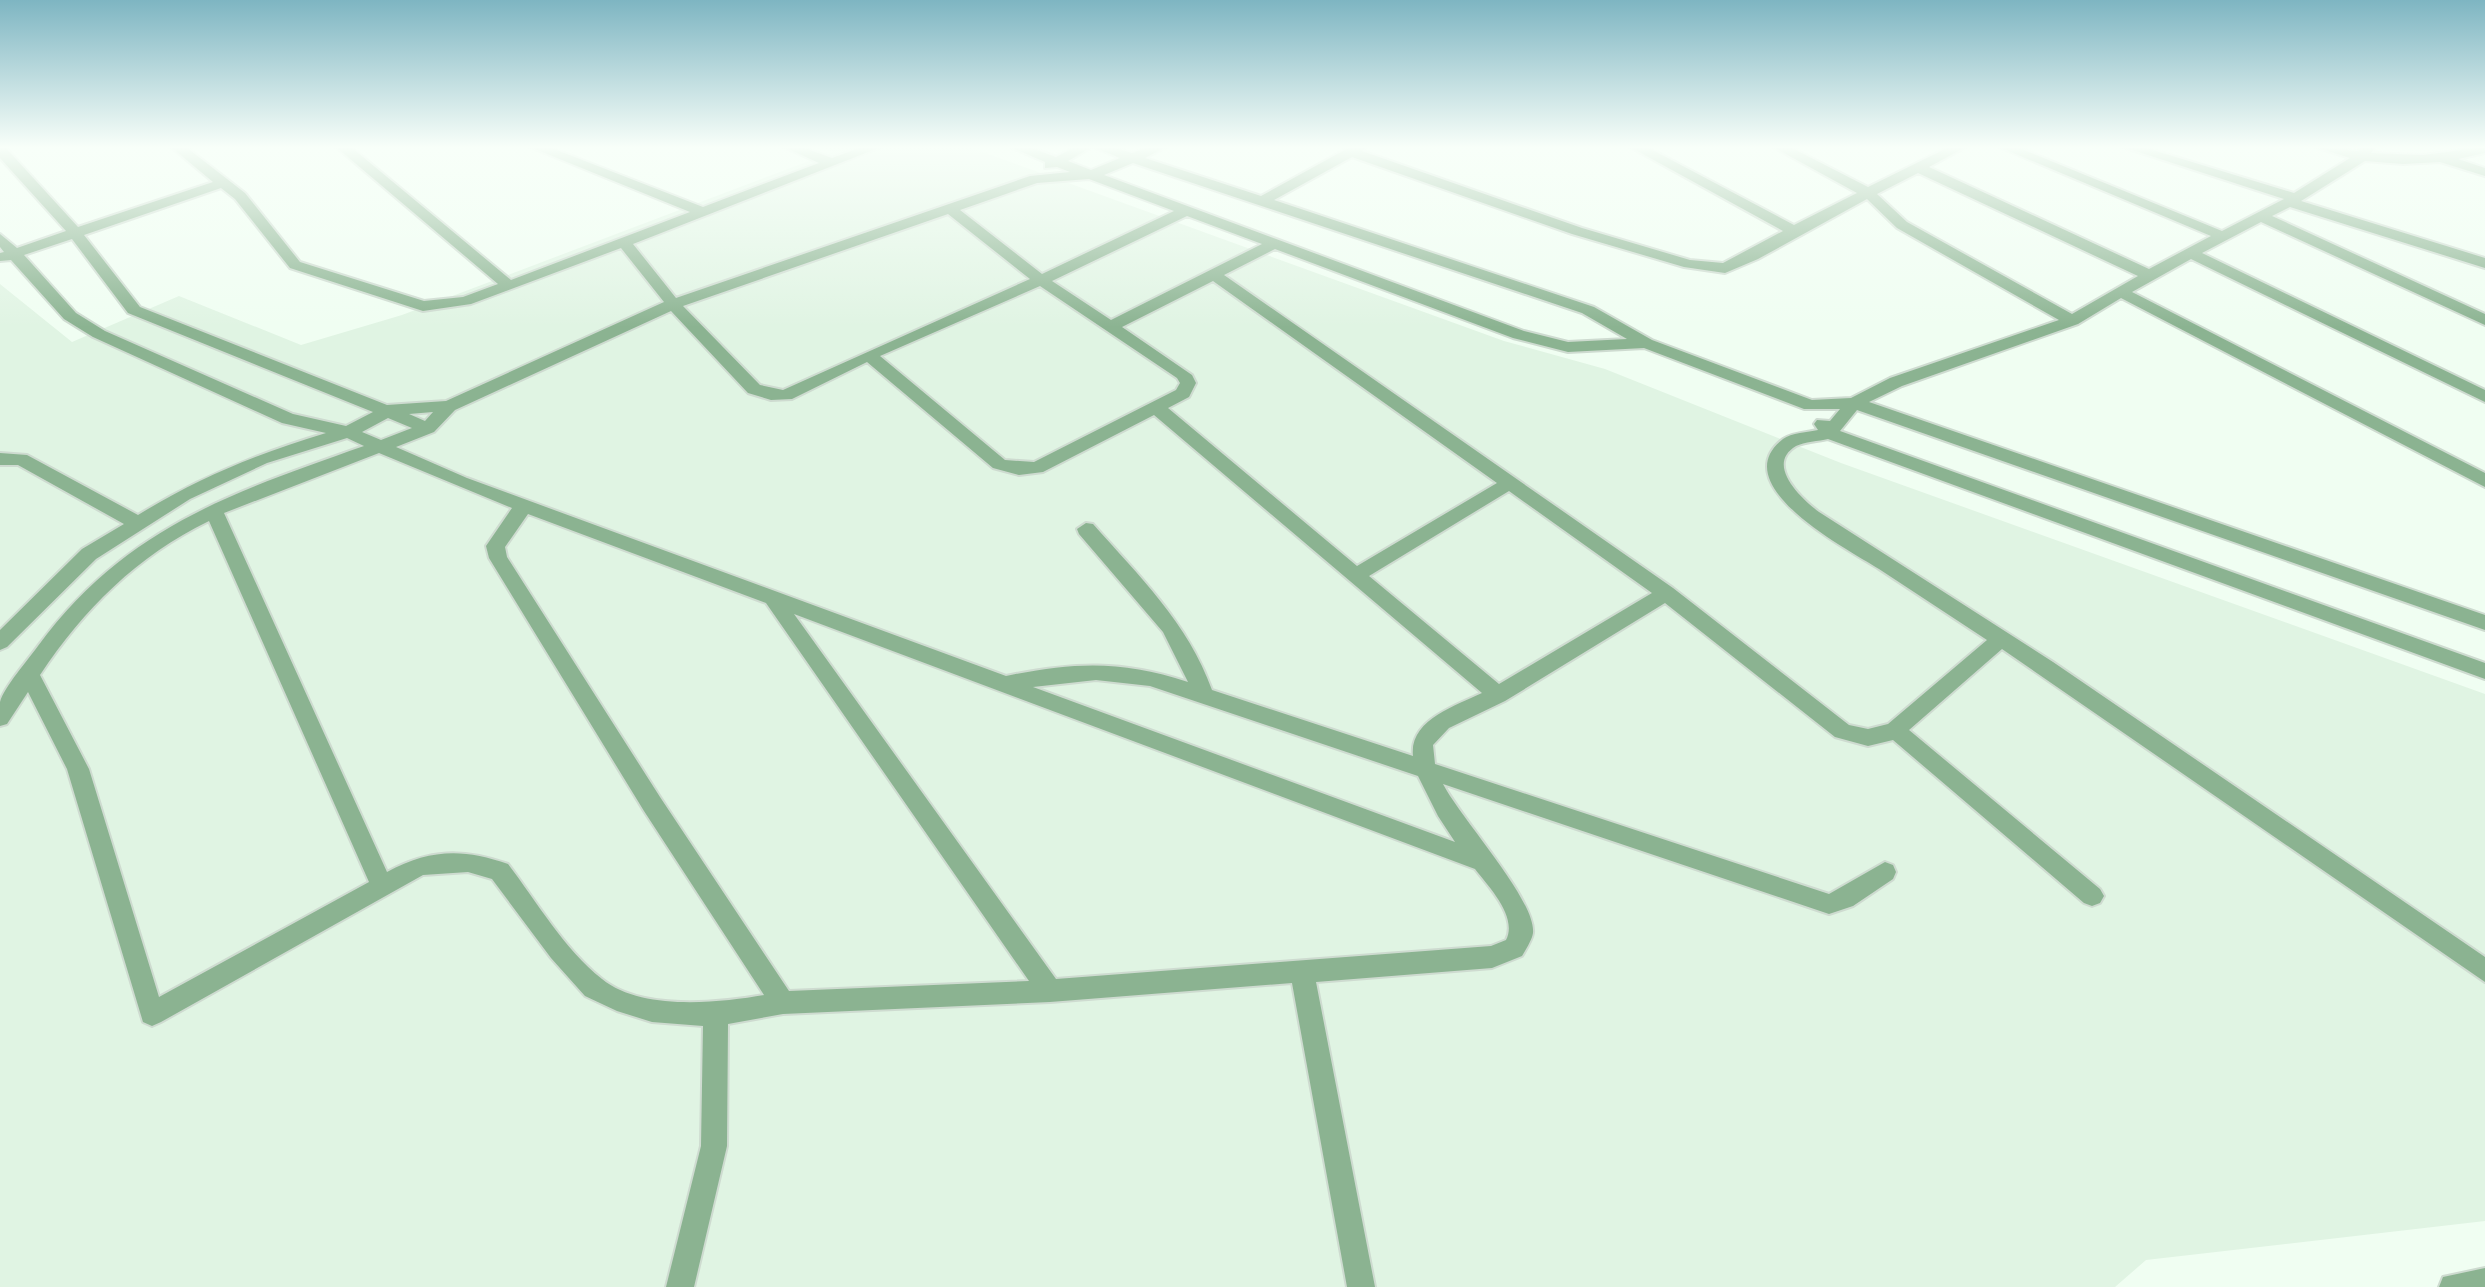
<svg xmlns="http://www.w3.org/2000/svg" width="2485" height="1287" font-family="'Asap Condensed',sans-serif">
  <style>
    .built { fill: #e0f4e3 }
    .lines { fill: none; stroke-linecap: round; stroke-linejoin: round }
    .minor-casing { stroke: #cedbd0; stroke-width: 4 }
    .minor { fill: #8bb391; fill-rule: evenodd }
  </style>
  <rect width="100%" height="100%" fill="#f0fef2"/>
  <polygon class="built" points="820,147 969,147 1504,341 1605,369 1841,463 2485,694 2485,1221 2146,1260 2115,1287 0,1287 0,284 72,342 179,296 301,345 402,315 833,152"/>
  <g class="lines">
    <g class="minor-casing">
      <g id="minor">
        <path d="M 0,147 L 5,147 L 78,227 L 213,182 L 171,147 L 186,147 L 245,193 L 300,262 L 424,301 L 463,297 L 498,284 L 336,147 L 351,147 L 511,280 L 690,212 L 530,147 L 549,147 L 703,207 L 819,163 L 784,147 L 802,147 L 832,158 L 862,147 L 881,147 L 633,244 L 676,298 L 1030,176 L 1070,172 L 1057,167 L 1045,168 L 1045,162 L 1010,147 L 1029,147 L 1056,157 L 1075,147 L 1092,147 L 1068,161 L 1091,170 L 1120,158 L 1093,147 L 1113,147 L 1132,153 L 1148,147 L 1166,147 L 1145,158 L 1261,196 L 1350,147 L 1367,147 L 1362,151 L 1582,228 L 1690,260 L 1723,263 L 1783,231 L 1630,147 L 1647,147 L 1794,225 L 1857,193 L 1773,147 L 1790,147 L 1868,187 L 1949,147 L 1966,147 L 1929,167 L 2149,269 L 2211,236 L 1999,147 L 2017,147 L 2222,231 L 2284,199 L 2123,147 L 2143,147 L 2294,193 L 2350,158 L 2315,147 L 2358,151 L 2361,147 L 2375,147 L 2371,153 L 2423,155 L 2485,147 L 2485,153 L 2458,159 L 2485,168 L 2485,176 L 2440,162 L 2403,164 L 2365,161 L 2301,201 L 2485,258 L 2485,268 L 2290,207 L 2272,216 L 2485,314 L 2485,325 L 2261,222 L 2202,253 L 2485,390 L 2485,402 L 2191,259 L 2132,292 L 2485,473 L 2485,487 L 2121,298 L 2078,324 L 1902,386 L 1869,402 L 2485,615 L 2485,630 L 1857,410 L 1840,431 L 2485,663 L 2485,679 L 1828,439 C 1819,441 1804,442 1796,446 C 1764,465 1803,500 1819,512 L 2053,662 L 2485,957 L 2485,982 L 2002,649 L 1909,730 L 2100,889 L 2104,896 L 2100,903 L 2092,906 L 2084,903 L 1893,740 L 1868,746 L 1835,737 L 1665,603 L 1505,701 L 1449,728 L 1433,745 L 1435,764 L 1829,894 L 1885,862 L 1893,865 L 1896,872 L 1893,879 L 1853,906 L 1829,914 L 1443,784 C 1461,819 1536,900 1533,933 C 1532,940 1526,949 1522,956 L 1492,968 L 1316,982 L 1375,1287 L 1347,1287 L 1292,983 L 1050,1002 L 783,1014 L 728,1024 L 727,1146 L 694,1287 L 666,1287 L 701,1146 L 703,1026 L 652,1022 L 617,1011 L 585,996 L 551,958 L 492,879 L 468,872 L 423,875 L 161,1022 L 152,1026 L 143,1022 L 67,769 L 28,692 L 7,724 L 0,726 C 0,719 0,709 0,702 C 4,687 28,660 38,646 C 125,528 231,493 364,446 L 347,438 L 267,463 L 190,499 L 96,559 L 7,647 L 0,650 L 0,630 L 82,549 L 124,524 L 18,465 L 0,465 L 0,453 L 27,455 L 138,515 C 198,478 259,453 326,433 L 282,423 L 93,337 L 64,319 L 11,260 L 0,261 L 0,253 L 4,252 L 0,247 L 0,234 L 17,248 L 66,231 L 0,158 ZM 1352,157 L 1572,234 L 1684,267 L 1725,273 L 1758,259 L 1867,199 L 1897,228 L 2059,320 L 1890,378 L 1851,398 L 1812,400 L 1652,340 L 1594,307 L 1274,200 ZM 1133,163 L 1582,313 L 1627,339 L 1568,342 L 1524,331 L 1104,175 ZM 1918,173 L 2138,276 L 2072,314 L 1907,222 L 1877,194 ZM 1089,179 L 1174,211 L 1042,274 L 960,210 L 1037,183 ZM 221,188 L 235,199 L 290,268 L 423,311 L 471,304 L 621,248 L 664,302 L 446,401 L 387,405 L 140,307 L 84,235 ZM 948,214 L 1030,279 L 783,390 L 760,385 L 683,306 ZM 1187,216 L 1262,244 L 1111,320 L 1052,281 ZM 72,239 L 128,313 L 373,412 L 346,426 L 293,414 L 105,331 L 76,313 L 24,255 ZM 1275,249 L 1513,338 L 1568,352 L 1644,348 L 1804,409 L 1840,409 L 1830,421 L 1817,420 L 1814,424 L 1818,430 C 1808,432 1791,433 1783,439 C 1723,485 1849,550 1879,569 C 1915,593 1951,616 1987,640 L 1888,724 L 1868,729 L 1849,725 L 1673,588 L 1224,275 ZM 1213,281 L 1497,483 L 1357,566 L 1168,408 L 1189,397 L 1196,383 L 1192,375 L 1122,327 ZM 1040,286 L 1177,378 L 1180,383 L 1176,390 L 1034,462 L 1005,460 L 880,356 ZM 671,311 L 748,393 L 771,400 L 792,399 L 867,362 L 993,468 L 1019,475 L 1043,472 L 1154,415 L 1482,693 C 1455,706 1409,720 1413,756 L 1212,690 C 1188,623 1139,576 1093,524 L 1086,523 L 1077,529 L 1079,534 L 1163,632 L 1188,682 C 1122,660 1074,662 1006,676 L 467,478 L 396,447 L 434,432 L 455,410 ZM 433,412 L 425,421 L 409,414 ZM 388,418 L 412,428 L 381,440 L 362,432 ZM 379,453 L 512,508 L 486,546 L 489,558 L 644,811 L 764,995 C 718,1003 641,1011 602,979 C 564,949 537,902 508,864 C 463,848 429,849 387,872 L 224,513 ZM 1509,491 L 1652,593 L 1499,684 L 1369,576 ZM 528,514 L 766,603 L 1029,981 L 789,991 L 660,797 L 507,557 L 505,547 ZM 209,521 L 369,882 L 159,997 L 89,769 L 40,675 C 84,609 137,556 209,521 ZM 794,614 L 1475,869 C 1489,887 1518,917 1506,940 L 1491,946 L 1056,979 ZM 1096,680 L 1150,686 L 1418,776 L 1438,816 L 1455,842 L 1033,687 Z"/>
        <polygon points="2485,1268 2485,1287 2439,1287 2443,1277"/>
      </g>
    </g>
    <use href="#minor" class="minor"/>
  </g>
  <linearGradient id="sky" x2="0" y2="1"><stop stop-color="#7eb5c2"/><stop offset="0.45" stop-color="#f8fff9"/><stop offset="1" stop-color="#f8fff9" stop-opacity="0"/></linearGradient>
  <rect width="2485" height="327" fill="url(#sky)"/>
</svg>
